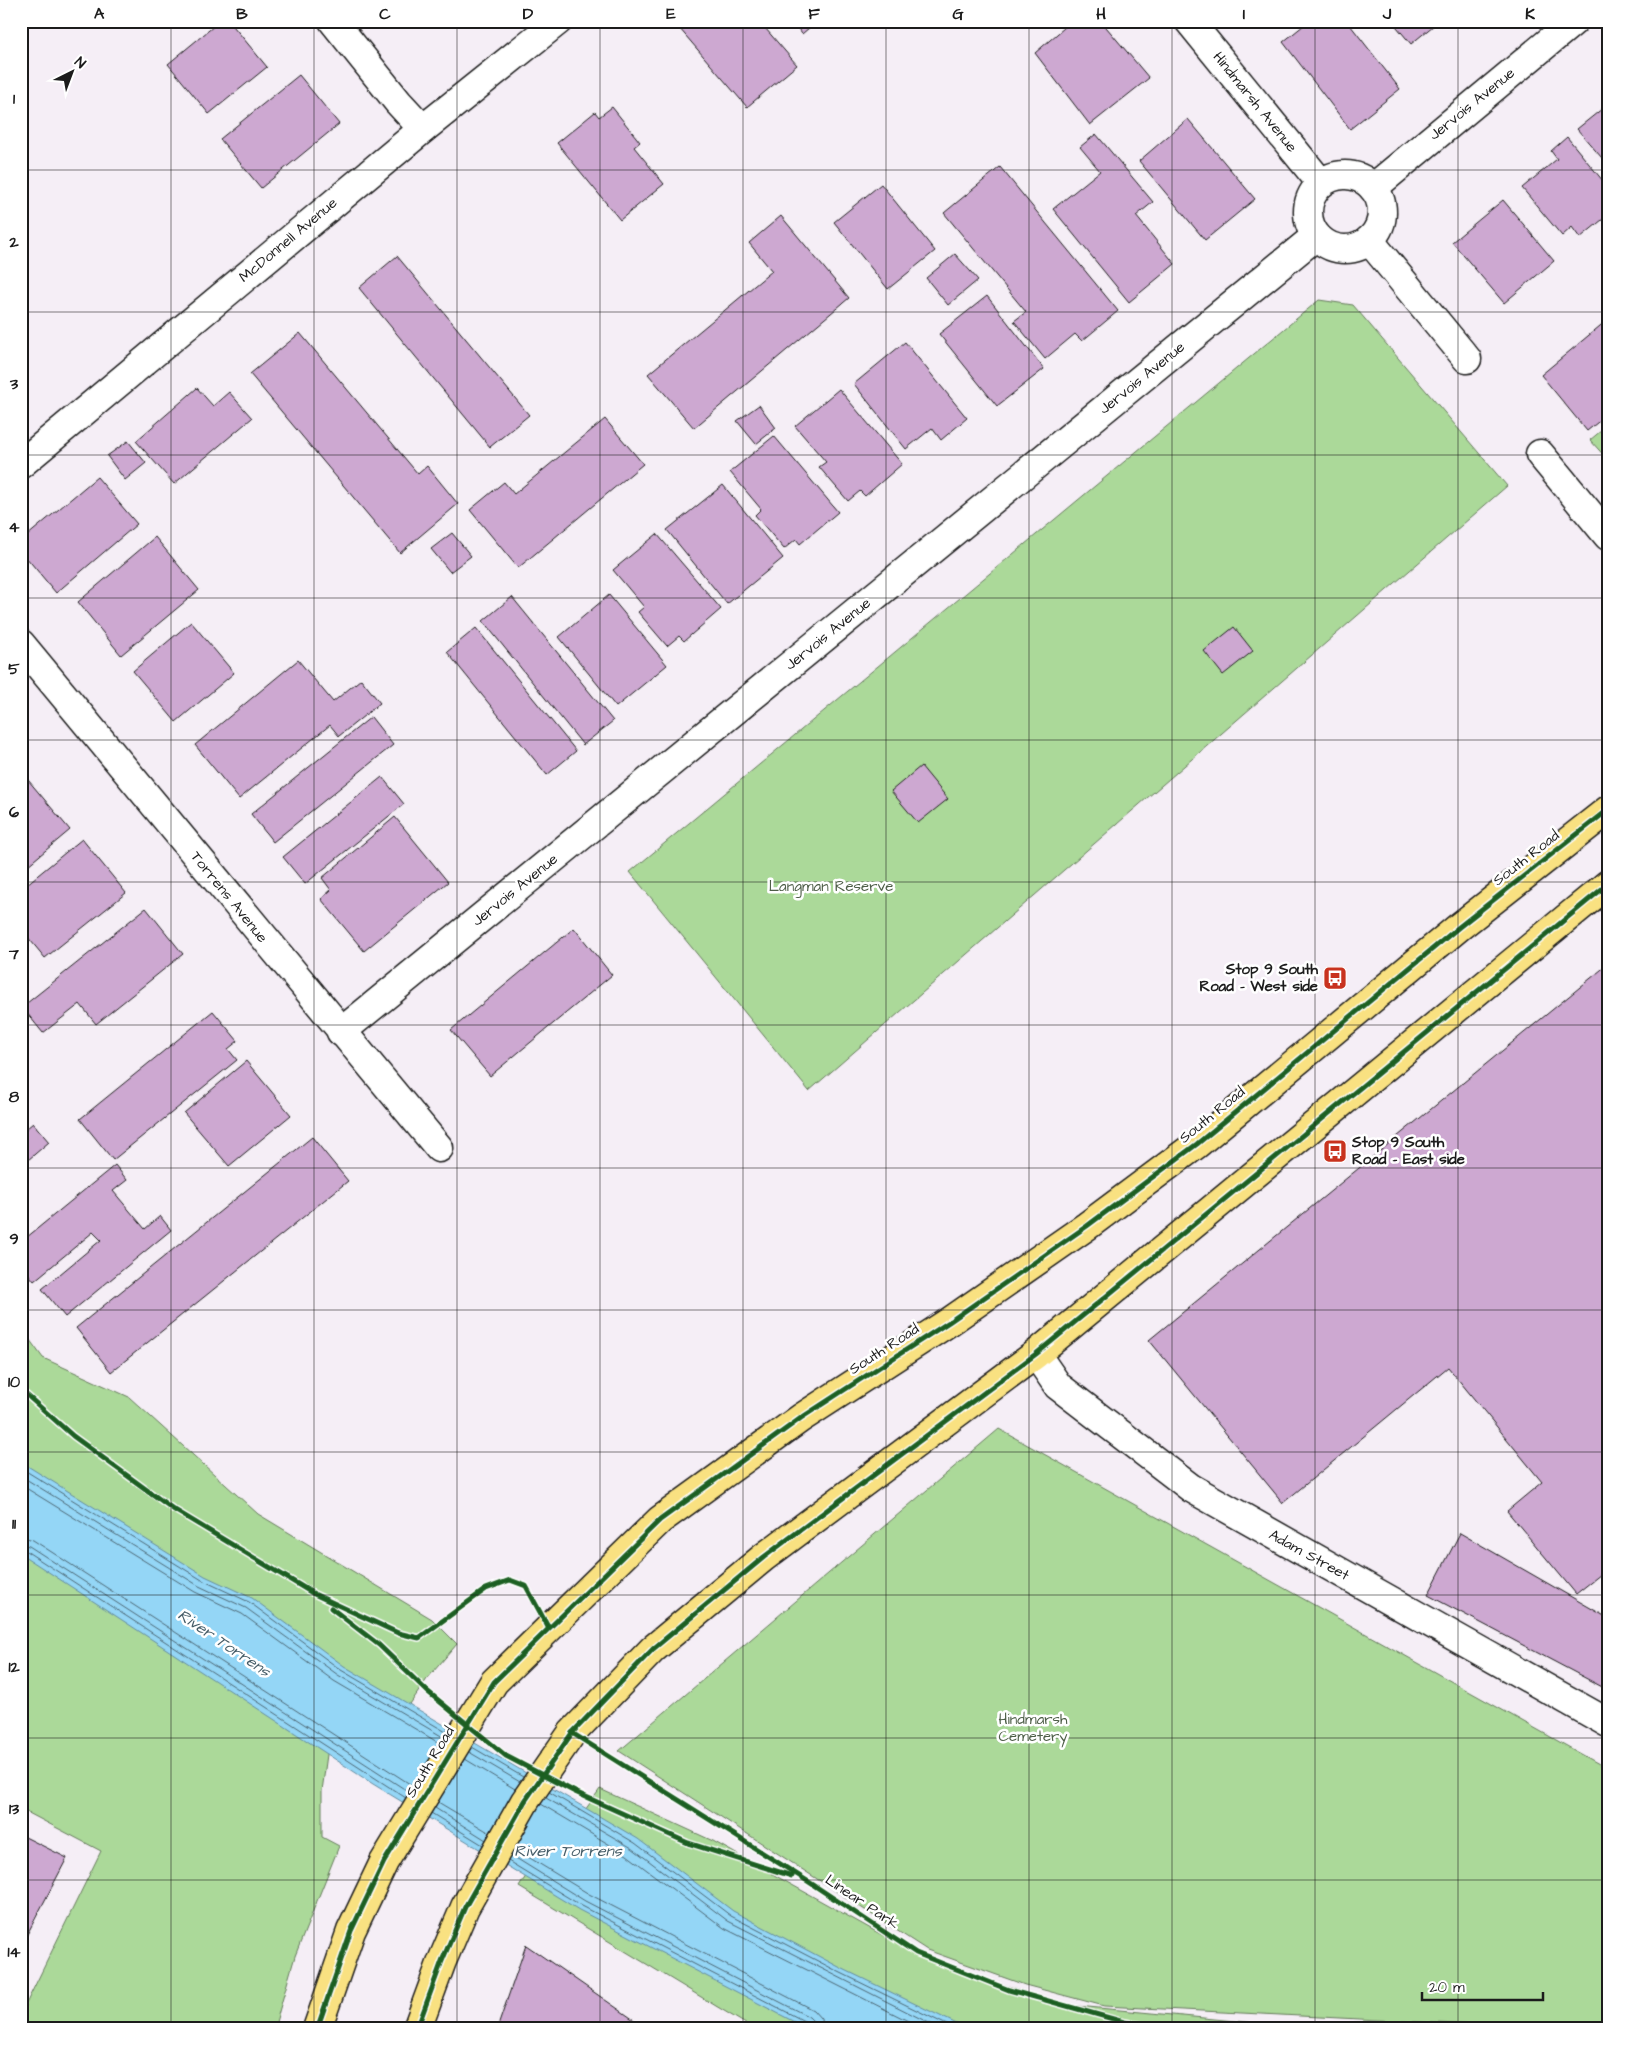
<svg xmlns="http://www.w3.org/2000/svg" width="1629" height="2050" font-family="'Architects Daughter',sans-serif">
  <style>
    .green { fill: #abd999; stroke: #647a5a }
    .water { fill: #94d6f6; stroke: #648c9f }
    .lines { fill: none; stroke-linecap: round; stroke-linejoin: round }
    .shore { stroke: #4c6673; stroke-width: 1 }
    .building { fill: #cda8d1; stroke: #1c1c1c }
    .minor-casing { stroke: #1c1c1c; stroke-width: 31 }
    .secondary-casing { stroke: #1c1c1c; stroke-width: 31 }
    .trunk-casing { stroke: #1c1c1c; stroke-width: 31 }
    .minor { stroke: #fff; stroke-width: 28 }
    .secondary { stroke: #fff; stroke-width: 28 }
    .trunk { stroke: #f9e181; stroke-width: 28 }
    .cycleway-casing { stroke: #fff; stroke-width: 8 }
    .cycleway { stroke: #1b5e20; stroke-width: 5 }
    .grid { fill: none; stroke: #1c1c1c; stroke-width: 1; stroke-opacity: 0.55 }
    .labels { text-anchor: middle; dominant-baseline: central; stroke-width: 5; stroke-linejoin: round; paint-order: stroke }
    .street-label { font-size: 15px; fill: #1c1c1c; stroke: #fff }
    .park-label { font-size: 15px; fill: #4e5e48; stroke: #fff }
    .poi-label { font-size: 15px; font-weight: bold; fill: #1c1c1c; stroke: #fff; text-anchor: end }
    .water-label { font-size: 16px; font-style: italic; fill: #465d68; stroke: #fff }
    .neatline { fill: none; stroke: #1c1c1c; stroke-width: 2 }
    .grid-label { font-size: 16px; text-anchor: middle; font-weight: bold; fill: #1c1c1c }
  </style>
  <rect width="100%" height="100%" fill="#f5eef6"/>
  <filter id="ink" filterUnits="userSpaceOnUse"><feTurbulence type="fractalNoise" baseFrequency=".02" numOctaves="2"/><feDisplacementMap in="SourceGraphic" scale="10" xChannelSelector="R" yChannelSelector="G"/><feConvolveMatrix kernelMatrix="1 2 1 2 8 2 1 2 1" color-interpolation-filters="sRGB"/></filter>
  <g filter="url(#ink)">
    <g class="green">
      <polygon points="1319,300 1353,305 1507,486 809,1091 630,872"/>
      <polygon points="1608,425 1608,460 1590,440"/>
      <polygon points="21,1328 43,1358 129,1397 258,1514 432,1619 457,1644 427,1679 385,1741 329,1740 322,1791 322,1837 339,1846 295,1956 274,2029 21,2029 21,2014 101,1851 21,1809"/>
      <polygon points="999,1429 1608,1769 1608,2029 1555,2029 1104,2006 1025,1985 927,1950 619,1751"/>
      <polygon points="600,1789 713,1841 925,1959 1067,2005 1319,2029 1450,2027 1487,2029 754,2029 519,1887 542,1851 556,1851"/>
    </g>
    <polygon class="water" points="21,1462 205,1576 252,1598 344,1666 638,1839 733,1911 839,1967 967,2029 808,2029 579,1910 373,1784 21,1554"/>
    <g class="lines">
      <g class="shore">
        <polyline points="21,1468 202,1580 249,1602 341,1670 446,1732"/>
        <polyline points="21,1476 199,1586 246,1608 338,1675 443,1737"/>
        <polyline points="21,1485 195,1592 242,1614 334,1681 439,1743"/>
        <polyline points="21,1536 33,1540 413,1786"/>
        <polyline points="21,1544 29,1546 409,1792"/>
        <polyline points="21,1550 26,1551 406,1798"/>
        <polyline points="472,1747 523,1777"/>
        <polyline points="469,1752 520,1782"/>
        <polyline points="465,1759 515,1789"/>
        <polyline points="549,1792 635,1843 731,1916 837,1971 955,2029"/>
        <polyline points="546,1798 632,1848 728,1921 941,2029"/>
        <polyline points="438,1802 490,1833"/>
        <polyline points="541,1804 627,1855 724,1928 924,2029"/>
        <polyline points="435,1808 486,1840"/>
        <polyline points="431,1813 483,1845"/>
        <polyline points="515,1849 589,1894 813,2010 821,2019 822,2029"/>
        <polyline points="511,1855 585,1901 809,2017 814,2022 815,2029"/>
        <polyline points="508,1861 582,1906 806,2022 809,2029"/>
      </g>
    </g>
    <g class="building">
      <polygon points="220,21 229,21 267,67 209,114 168,64"/>
      <polygon points="673,21 759,21 797,65 747,107"/>
      <polygon points="792,21 817,21 802,34"/>
      <polygon points="1072,21 1101,21 1149,78 1090,125 1035,53"/>
      <polygon points="1309,21 1347,21 1400,89 1350,129 1283,42"/>
      <polygon points="1392,21 1439,21 1411,44"/>
      <polygon points="299,75 339,124 261,188 220,139"/>
      <polygon points="1608,104 1608,165 1577,129"/>
      <polygon points="612,107 640,142 634,147 664,184 620,220 557,143 595,112 599,117"/>
      <polygon points="1188,119 1255,199 1205,240 1139,161"/>
      <polygon points="1096,134 1153,202 1136,216 1175,264 1129,302 1053,209 1100,171 1080,147"/>
      <polygon points="1567,137 1608,187 1608,215 1580,238 1572,227 1562,236 1522,188 1557,159 1551,151"/>
      <polygon points="1000,167 1118,311 1082,341 1075,334 1045,359 1014,321 1026,312 944,213"/>
      <polygon points="881,184 935,251 888,289 834,222"/>
      <polygon points="1503,200 1554,261 1504,303 1452,242"/>
      <polygon points="781,216 849,298 694,428 648,374 772,271 749,243"/>
      <polygon points="955,254 978,280 948,305 926,278"/>
      <polygon points="397,256 529,415 490,447 359,288"/>
      <polygon points="987,296 1044,369 997,406 939,334"/>
      <polygon points="1606,321 1608,324 1608,414 1587,431 1541,375"/>
      <polygon points="300,333 418,474 427,466 458,504 400,553 250,374"/>
      <polygon points="905,342 967,418 941,440 932,428 906,449 854,384"/>
      <polygon points="197,388 213,406 229,392 252,418 174,484 136,441"/>
      <polygon points="839,389 902,464 865,496 860,491 848,501 819,467 826,462 795,426"/>
      <polygon points="759,405 776,428 756,444 737,421"/>
      <polygon points="605,419 643,464 518,568 470,510 504,482 514,494"/>
      <polygon points="774,436 838,512 800,544 796,539 784,549 755,515 761,509 730,472"/>
      <polygon points="128,441 146,463 125,480 107,456"/>
      <polygon points="97,477 137,524 56,593 21,551 21,541"/>
      <polygon points="723,485 783,558 727,604 667,530"/>
      <polygon points="452,533 471,556 450,572 431,549"/>
      <polygon points="657,534 721,609 684,641 679,636 667,646 638,612 644,607 613,570"/>
      <polygon points="155,537 199,590 121,655 78,602"/>
      <polygon points="609,595 667,665 616,707 559,637"/>
      <polygon points="512,597 613,721 583,745 483,621"/>
      <polygon points="191,622 234,673 176,722 133,671"/>
      <polygon points="1234,627 1253,651 1223,675 1204,651"/>
      <polygon points="476,628 576,751 547,775 447,652"/>
      <polygon points="298,660 333,702 361,679 380,703 339,736 330,725 239,799 195,745"/>
      <polygon points="371,717 393,745 273,842 251,814"/>
      <polygon points="921,766 948,799 918,823 891,791"/>
      <polygon points="23,774 70,830 21,871 21,776"/>
      <polygon points="382,777 404,804 305,884 283,857"/>
      <polygon points="395,817 448,882 364,951 321,899 331,890 322,878"/>
      <polygon points="82,839 126,893 45,958 21,929 21,889"/>
      <polygon points="146,908 183,954 96,1024 80,1004 43,1033 22,1007"/>
      <polygon points="574,928 612,975 490,1076 451,1030"/>
      <polygon points="1607,965 1608,1572 1606,1570 1576,1594 1507,1511 1542,1482 1448,1367 1283,1503 1149,1340"/>
      <polygon points="213,1011 238,1041 228,1049 237,1060 113,1160 80,1119"/>
      <polygon points="246,1061 291,1115 229,1166 184,1113"/>
      <polygon points="33,1123 49,1142 21,1166 21,1133"/>
      <polygon points="312,1137 348,1181 111,1372 76,1328"/>
      <polygon points="115,1165 127,1180 113,1191 145,1229 160,1216 171,1230 65,1317 42,1289 101,1240 93,1232 34,1281 21,1265 21,1242"/>
      <polygon points="1460,1533 1608,1618 1608,1690 1428,1595"/>
      <polygon points="21,1835 67,1858 21,1946"/>
      <polygon points="526,1945 647,2029 497,2029"/>
    </g>
    <g class="lines">
      <g class="minor-casing">
        <g id="minor">
          <polyline points="333,21 398,102 423,129"/>
          <polyline points="1189,21 1321,183"/>
          <circle cx="1345" cy="212" r="37"/>
          <polyline points="1373,188 1574,21"/>
          <polyline points="1369,240 1467,359"/>
          <polyline points="1540,454 1608,536"/>
          <polyline points="21,464 423,129 558,21"/>
          <polyline points="21,644 439,1148"/>
          <polyline points="341,1032 1316,236"/>
        </g>
      </g>
      <g class="secondary-casing">
        <polyline id="secondary" points="1036,1354 1058,1386 1191,1488 1608,1723"/>
      </g>
      <g class="trunk-casing">
        <g id="trunk">
          <polyline points="317,2029 351,1931 384,1862 494,1682 660,1520 801,1418 949,1322 1087,1226 1197,1144 1459,927 1608,810"/>
          <polyline points="417,2029 442,1961 465,1907 525,1801 572,1733 653,1649 764,1557 1036,1354 1608,884"/>
        </g>
      </g>
      <use href="#minor" class="minor"/>
      <use href="#secondary" class="secondary"/>
      <use href="#trunk" class="trunk"/>
      <g class="cycleway-casing">
        <g id="cycleway">
          <polyline points="21,1390 73,1436 173,1509 314,1594 398,1633 419,1638 486,1589 510,1580 526,1586 548,1627"/>
          <polyline points="331,1608 379,1645 427,1691 506,1756 575,1792 688,1843 792,1876"/>
          <polyline points="572,1733 809,1882 916,1953 1009,1990 1124,2022 1167,2029"/>
          <polyline points="317,2029 351,1931 384,1862 494,1682 660,1520 801,1418 949,1322 1087,1226 1197,1144 1459,927 1608,810"/>
          <polyline points="417,2029 442,1961 465,1907 525,1801 572,1733 653,1649 764,1557 1036,1354 1608,884"/>
        </g>
      </g>
      <use href="#cycleway" class="cycleway"/>
    </g>
  </g>
  <path class="grid" d="M 171,21 L 171,2029M 314,21 L 314,2029M 457,21 L 457,2029M 600,21 L 600,2029M 743,21 L 743,2029M 886,21 L 886,2029M 1029,21 L 1029,2029M 1172,21 L 1172,2029M 1315,21 L 1315,2029M 1458,21 L 1458,2029M 21,170 L 1608,170M 21,312 L 1608,312M 21,455 L 1608,455M 21,598 L 1608,598M 21,740 L 1608,740M 21,882 L 1608,882M 21,1025 L 1608,1025M 21,1168 L 1608,1168M 21,1310 L 1608,1310M 21,1452 L 1608,1452M 21,1595 L 1608,1595M 21,1738 L 1608,1738M 21,1880 L 1608,1880"/>
  <defs>
    <g id="bus-square" transform="scale(1.25)"><rect x="-9" y="-9" width="18" height="18" rx="4" fill="#c8321e" stroke="#fff"/><path d="M-5-6H5V4H4V6H2V4H-2V6H-4V4H-5ZM-3.5-4V0h7V-4ZM-3.5 1.2v1.5H-2V1.2ZM2 1.2v1.5H3.5V1.2Z" fill="#fff"/></g>
  </defs>
  <g fill-rule="evenodd">
    <use href="#bus-square" x="1335" y="978"/>
    <use href="#bus-square" x="1335" y="1151"/>
  </g>
  <g class="labels">
    <g class="street-label">
      <text transform="translate(1255 102) rotate(51)">Hindmarsh Avenue</text>
      <text transform="translate(1472 104) rotate(-39)">Jervois Avenue</text>
      <text transform="translate(288 240) rotate(-40)">McDonnell Avenue</text>
      <text transform="translate(1142 378) rotate(-39)">Jervois Avenue</text>
      <text transform="translate(828 634) rotate(-39)">Jervois Avenue</text>
      <text transform="translate(1526 858) rotate(-38)">South Road</text>
      <text transform="translate(515 890) rotate(-39)">Jervois Avenue</text>
      <text transform="translate(229 897) rotate(51)">Torrens Avenue</text>
      <text transform="translate(1212 1115) rotate(-39)">South Road</text>
      <text transform="translate(884 1349) rotate(-33)">South Road</text>
      <text transform="translate(1309 1555) rotate(29)">Adam Street</text>
      <text transform="translate(430 1762) rotate(-59)">South Road</text>
      <text transform="translate(862 1902) rotate(34)">Linear Park</text>
    </g>
    <g class="park-label">
      <text x="831" y="886">Langman Reserve</text>
      <text x="1033" y="1719">Hindmarsh<tspan x="1033" dy="17">Cemetery</tspan></text>
    </g>
    <g class="poi-label">
      <text x="1318" y="969">Stop 9 South<tspan x="1318" dy="17">Road - West side</tspan></text>
      <text x="1352" y="1142" text-anchor="start">Stop 9 South<tspan x="1352" dy="17">Road - East side</tspan></text>
    </g>
    <g class="water-label">
      <text transform="translate(224 1643) rotate(34)">River Torrens</text>
      <text x="568" y="1851">River Torrens</text>
    </g>
  </g>
  <rect width="1629" height="2050" fill="none" stroke="#fff" stroke-width="55"/>
  <g transform="translate(72 72) rotate(42)" stroke="#ffffff" stroke-width="4" paint-order="stroke">
  <path d="M0-4L9 19L0 12L-9 19Z" fill="#1c1c1c"/>
  <text y="-8" font-size="14" font-weight="bold" text-anchor="middle" fill="#1c1c1c">N</text>
  </g>
  <path d="M1422 1992v8h121v-8" fill="none" stroke="#1c1c1c" stroke-width="2.5"/>
  <text x="1429" y="1992" font-size="15" fill="#1c1c1c" stroke="#ffffff" stroke-width="4" paint-order="stroke">20 m</text>
  <rect x="28" y="28" width="1574" height="1994" class="neatline"/>
  <g class="grid-label">
    <text x="99" y="19">A</text>
    <text x="242" y="19">B</text>
    <text x="385" y="19">C</text>
    <text x="528" y="19">D</text>
    <text x="671" y="19">E</text>
    <text x="814" y="19">F</text>
    <text x="958" y="19">G</text>
    <text x="1101" y="19">H</text>
    <text x="1244" y="19">I</text>
    <text x="1387" y="19">J</text>
    <text x="1530" y="19">K</text>
    <text x="14" y="104">1</text>
    <text x="14" y="247">2</text>
    <text x="14" y="389">3</text>
    <text x="14" y="532">4</text>
    <text x="14" y="674">5</text>
    <text x="14" y="817">6</text>
    <text x="14" y="959">7</text>
    <text x="14" y="1102">8</text>
    <text x="14" y="1244">9</text>
    <text x="14" y="1387">10</text>
    <text x="14" y="1529">11</text>
    <text x="14" y="1672">12</text>
    <text x="14" y="1814">13</text>
    <text x="14" y="1957">14</text>
  </g>
</svg>
